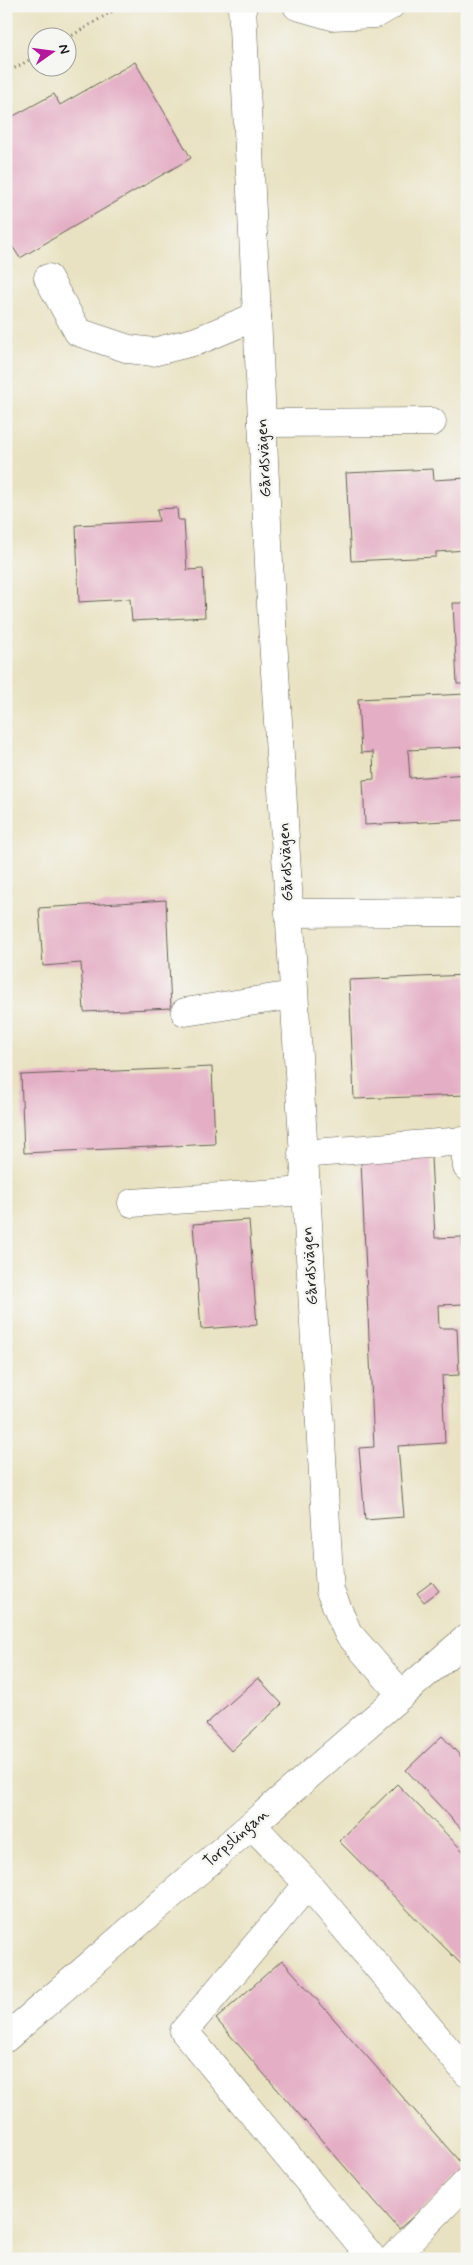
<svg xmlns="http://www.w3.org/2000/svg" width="473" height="2265" font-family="Mynerve,sans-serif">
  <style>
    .building { fill: #e4aec4 }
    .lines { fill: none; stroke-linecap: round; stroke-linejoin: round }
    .minor-casing { stroke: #646156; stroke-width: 29 }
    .path { stroke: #646156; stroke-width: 3; stroke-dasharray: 1 4; stroke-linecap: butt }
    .minor { stroke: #fff; stroke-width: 28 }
    .labels { text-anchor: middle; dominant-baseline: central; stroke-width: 5; stroke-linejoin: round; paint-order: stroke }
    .street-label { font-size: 16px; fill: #1c1c1c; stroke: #f6f6f2 }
  </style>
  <rect width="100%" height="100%" fill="#f6f6f2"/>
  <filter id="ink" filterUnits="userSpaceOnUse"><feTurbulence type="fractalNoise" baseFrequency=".02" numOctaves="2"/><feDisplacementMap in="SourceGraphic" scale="10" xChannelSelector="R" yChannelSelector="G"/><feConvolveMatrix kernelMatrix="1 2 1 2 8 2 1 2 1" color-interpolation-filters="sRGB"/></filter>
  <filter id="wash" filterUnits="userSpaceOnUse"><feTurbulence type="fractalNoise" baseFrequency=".0096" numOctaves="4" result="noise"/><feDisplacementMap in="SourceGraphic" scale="20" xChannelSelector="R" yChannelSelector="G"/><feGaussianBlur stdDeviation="1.12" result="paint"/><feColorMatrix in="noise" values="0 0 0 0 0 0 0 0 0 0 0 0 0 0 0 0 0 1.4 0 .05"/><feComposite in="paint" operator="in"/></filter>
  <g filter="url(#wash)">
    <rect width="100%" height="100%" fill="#e9e2c2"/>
    <g id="blocks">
      <g class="building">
        <polygon points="135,62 191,158 20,258 6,237 6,207 8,206 6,202 6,136 9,135 6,130 6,120 54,94 60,105"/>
        <polygon points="433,469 434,480 467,478 467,550 436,552 436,557 351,561 346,473"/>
        <polygon points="177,508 178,520 184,520 187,570 203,569 205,617 132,621 130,599 79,602 76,525 159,521 157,509"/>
        <polygon points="453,603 467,603 467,684 457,684"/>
        <polygon points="467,694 467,747 408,750 410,778 467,774 467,820 365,825 363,780 374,779 373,752 361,753 358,699"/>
        <polygon points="166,900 171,1008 84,1012 81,963 43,966 39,908"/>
        <polygon points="467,975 467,1095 354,1099 349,980"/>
        <polygon points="212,1067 215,1144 24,1153 21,1075"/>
        <polygon points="431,1157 435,1238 462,1237 465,1304 438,1305 439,1328 457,1328 459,1375 442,1376 445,1443 398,1446 404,1517 365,1520 359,1448 374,1447 361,1161"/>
        <polygon points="249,1220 257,1325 201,1329 193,1224"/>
        <polygon points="432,1582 439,1591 424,1602 417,1593"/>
        <polygon points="258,1678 282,1704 231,1751 206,1724"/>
        <polygon points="442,1736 467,1763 467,1835 406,1770"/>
        <polygon points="397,1784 467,1855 467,1970 339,1841"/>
        <polygon points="282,1960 467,2170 399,2229 216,2019"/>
      </g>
    </g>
  </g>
  <g filter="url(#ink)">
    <use href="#blocks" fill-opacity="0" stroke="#646156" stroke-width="1"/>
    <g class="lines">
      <g class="minor-casing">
        <g id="minor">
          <polyline points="242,6 271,605 330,1591 348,1633 401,1694"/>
          <polyline points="297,6 332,16 376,14 390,6"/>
          <polyline points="48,278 78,332 129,349 153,352 197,341 257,316"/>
          <polyline points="262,423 432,422"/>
          <polyline points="289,913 467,912"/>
          <polyline points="185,1012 293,995"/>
          <polyline points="302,1154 464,1141 467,1167"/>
          <polyline points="132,1203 305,1191"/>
          <polyline points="252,1825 308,1884 467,2073"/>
          <polyline points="308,1884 184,2031 373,2259"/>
          <polyline points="6,2038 467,1638"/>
          <polyline points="392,2259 467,2182"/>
        </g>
      </g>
      <g class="path">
        <polyline points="68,38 121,6"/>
        <polyline points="6,73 38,55"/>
      </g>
      <use href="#minor" class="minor"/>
    </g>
  </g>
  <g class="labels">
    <g class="street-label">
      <text transform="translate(264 458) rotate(-93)">Gårdsvägen</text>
      <text transform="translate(286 862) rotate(-93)">Gårdsvägen</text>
      <text transform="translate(310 1266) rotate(-94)">Gårdsvägen</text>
      <text transform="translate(236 1838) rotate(-41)">Torpslingan</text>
    </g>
  </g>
  <rect width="473" height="2265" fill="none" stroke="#f6f6f2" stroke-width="25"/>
  <g transform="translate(52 52) rotate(76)"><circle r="24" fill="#f6f6f2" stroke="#9f9f9c"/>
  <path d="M0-4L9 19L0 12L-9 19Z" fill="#b5179e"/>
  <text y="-8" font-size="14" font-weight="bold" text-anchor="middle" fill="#1c1c1c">N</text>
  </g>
</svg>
